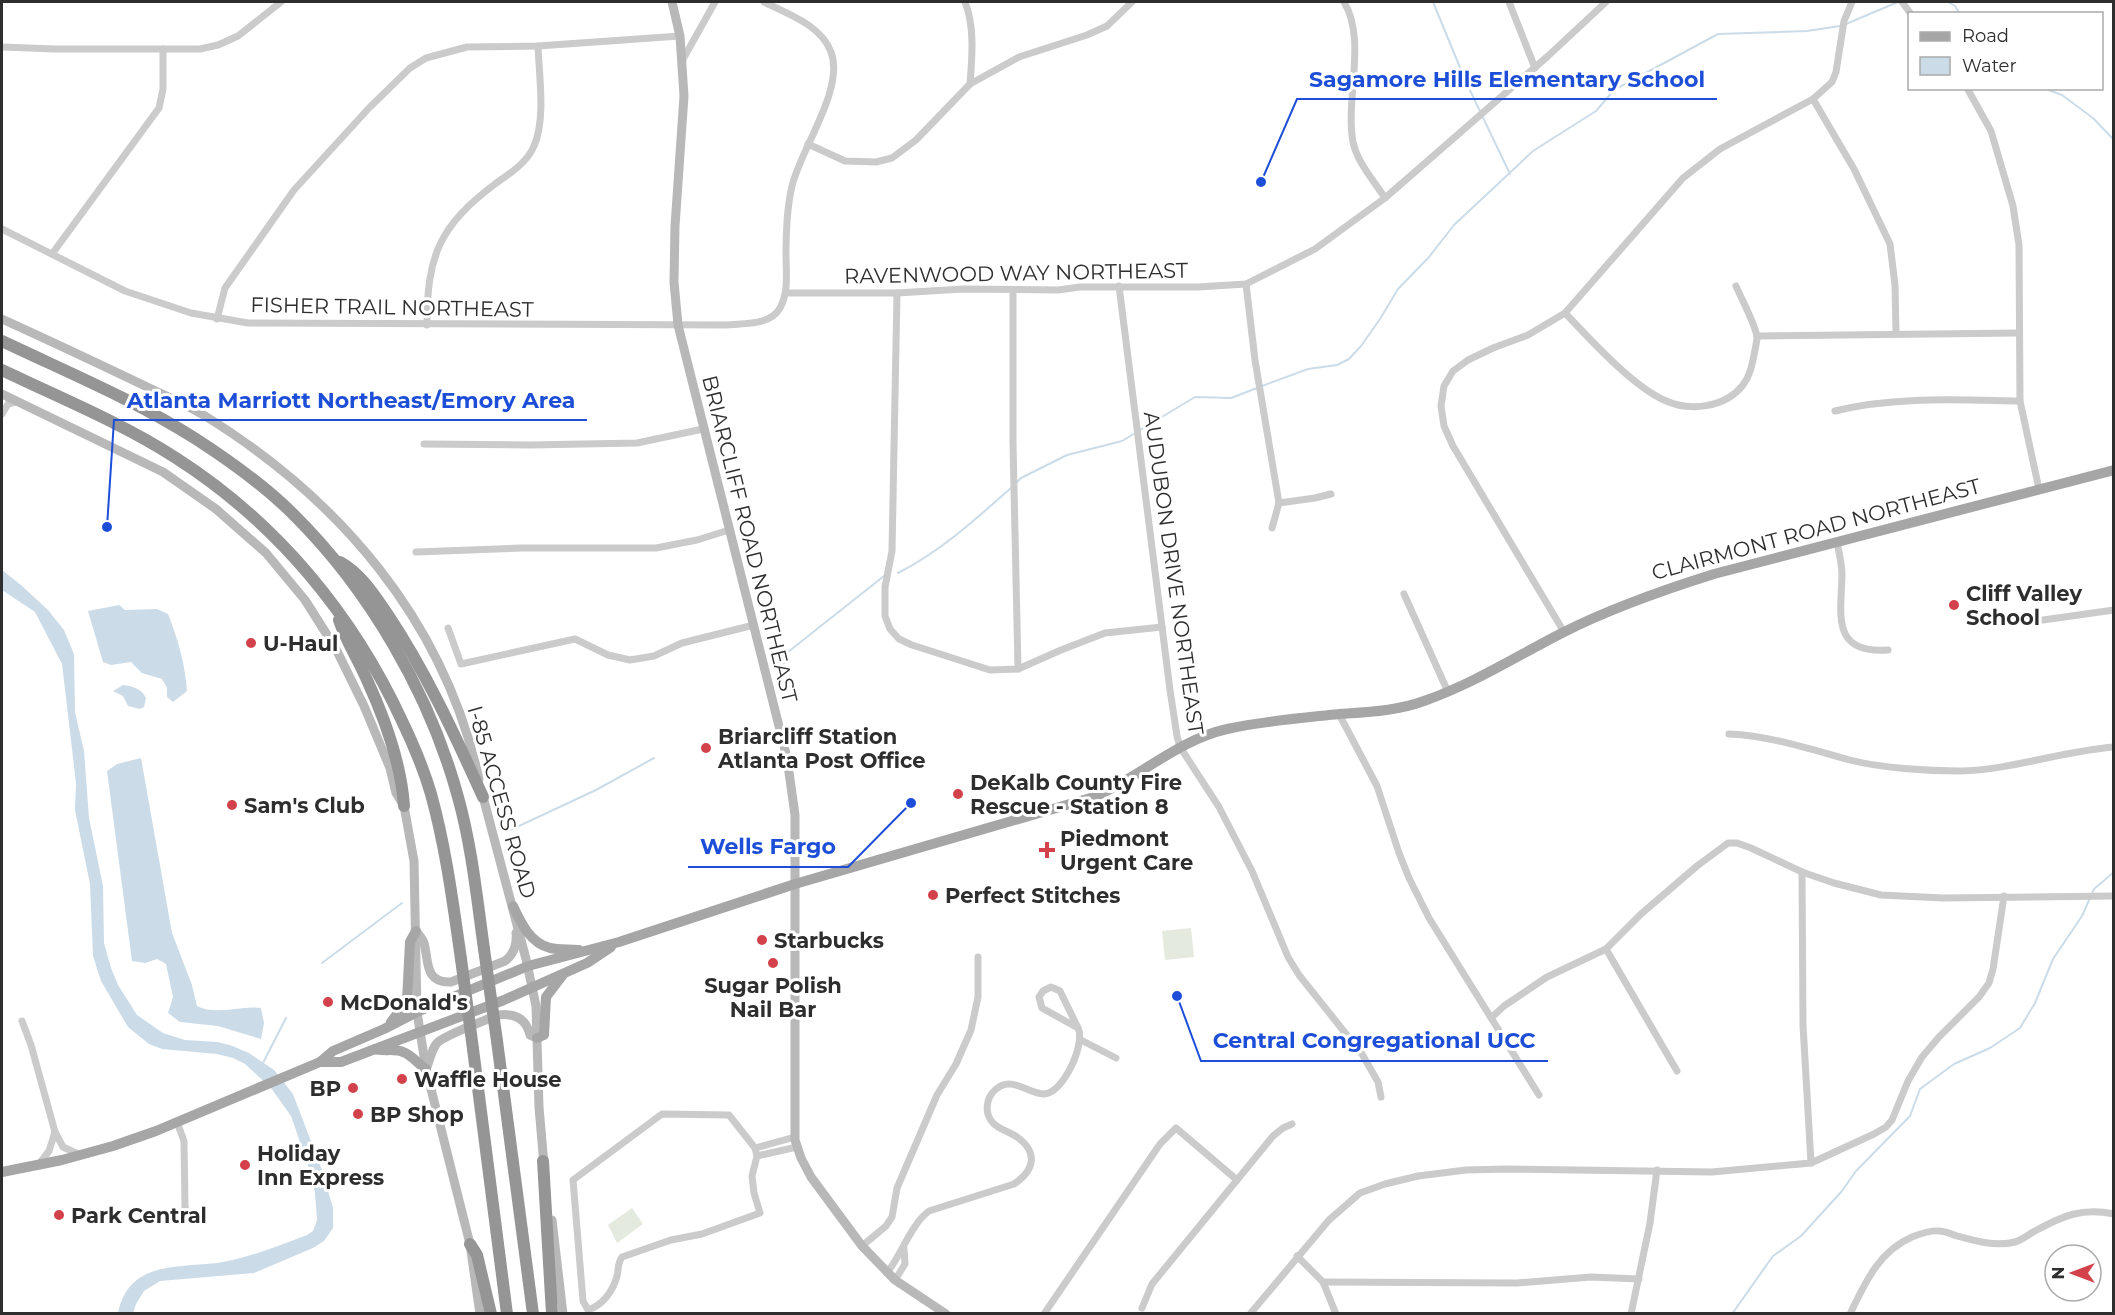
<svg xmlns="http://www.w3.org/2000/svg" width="2115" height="1315" font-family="Montserrat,sans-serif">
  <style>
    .green { fill: #e4eadd }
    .water { fill: #cbdce8 }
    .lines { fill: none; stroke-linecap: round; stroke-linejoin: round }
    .stream { stroke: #cbdce8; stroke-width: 2 }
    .street { stroke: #cbcbcb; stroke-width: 7 }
    .secondary { stroke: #b8b8b8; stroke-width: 9 }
    .primary { stroke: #a6a6a6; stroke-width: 10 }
    .highway { stroke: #959595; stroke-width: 12 }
    .highway-bridge { stroke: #959595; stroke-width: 12 }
    .poi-dot { fill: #d3424a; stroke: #fff; stroke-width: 2 }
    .labels { text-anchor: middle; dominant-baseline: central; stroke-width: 6; stroke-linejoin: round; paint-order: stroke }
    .street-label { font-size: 21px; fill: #2e2e2e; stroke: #fff }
    .poi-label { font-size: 21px; font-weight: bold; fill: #2e2e2e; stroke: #fff; text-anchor: start }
    .leader { fill: none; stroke: #1d4ed8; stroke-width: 2 }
    .callout-dot { fill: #1d4ed8; stroke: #fff; stroke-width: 2 }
    .callout-label { font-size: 22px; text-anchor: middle; font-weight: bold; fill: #1d4ed8; stroke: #fff; stroke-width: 6; stroke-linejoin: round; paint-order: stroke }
  </style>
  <rect width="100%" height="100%" fill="#fff"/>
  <g class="green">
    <polygon points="1191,928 1194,957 1165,960 1162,931"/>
    <polygon points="632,1208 643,1224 617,1243 608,1225"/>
  </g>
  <g class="water">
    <path d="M 2,570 L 21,585 L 48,610 L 64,630 L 74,654 L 75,712 L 84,751 L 89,818 L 103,886 L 104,943 L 111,968 L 118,985 L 137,1015 L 163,1033 L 185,1040 L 217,1042 L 230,1045 L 249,1053 L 274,1070 L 293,1094 L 322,1170 L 333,1208 L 333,1228 L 324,1241 L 313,1248 L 254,1273 L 160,1281 L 144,1291 L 136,1304 L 133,1313 L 118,1313 C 130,1256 186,1270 228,1261 C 256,1255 281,1245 307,1235 L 313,1231 L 317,1220 L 315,1193 L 311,1174 L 291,1116 L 271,1088 L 245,1064 L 233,1058 L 217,1054 L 162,1049 L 149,1044 L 128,1027 L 101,981 L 93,956 L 90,884 L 75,810 L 76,783 L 62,664 L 35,612 L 2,590 Z"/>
    <path d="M 119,605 L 125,610 L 157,609 L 168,614 C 178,639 185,664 187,691 L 173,702 L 167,697 L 167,688 L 162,679 L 142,673 L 131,662 L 111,665 L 103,662 L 88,611 Z"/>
    <path d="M 123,685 C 133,686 142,689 146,698 L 144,707 L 140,709 L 128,706 L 123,696 L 113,691 Z"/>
    <path d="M 141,758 L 172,933 L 192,985 L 197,1006 C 216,1016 241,1005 261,1008 L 264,1023 L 261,1039 L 218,1026 L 180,1022 L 168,1013 L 173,997 L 166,964 L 157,959 L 145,963 L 132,961 L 107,771 L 117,764 Z"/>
  </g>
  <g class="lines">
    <g class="stream">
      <polyline points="1433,2 1466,82 1510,174"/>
      <polyline points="1948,2 1955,6 1960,14"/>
      <polyline points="1846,24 1898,2"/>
      <polyline points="2043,88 2062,95 2093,118 2114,140"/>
      <polyline points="1262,386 1308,369 1337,365 1349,359 1361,346 1380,319 1398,289 1429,257 1454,225 1533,151 1596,111 1614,90 1718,34 1807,31 1840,26"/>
      <polyline points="1016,483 1021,478 1067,455 1122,441 1195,397 1231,398 1257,388"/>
      <path d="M 898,573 C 941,551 976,519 1012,487"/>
      <polyline points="779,677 788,652 884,576"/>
      <polyline points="506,832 596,790 654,758"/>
      <polyline points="322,963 402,903"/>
      <polyline points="263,1063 286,1018"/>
      <polyline points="1732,1314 1773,1256 1801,1236 1842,1191 1856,1171 1910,1116 1920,1089 1954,1064 1990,1048 2020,1028 2035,1003 2053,959 2082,916 2094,889 2114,872"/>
    </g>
    <g class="street">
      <path d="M 965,2 C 975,27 972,58 970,84"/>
      <path d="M 1344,2 C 1367,40 1345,99 1353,142 C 1357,162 1374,181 1385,198"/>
      <polyline points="1509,2 1535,68"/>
      <polyline points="1902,2 1911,14"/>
      <polyline points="2,47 55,49 200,49 218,45 238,36 281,2"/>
      <polyline points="682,61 715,2"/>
      <polyline points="1967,88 1991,131 2013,206 2019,245 2020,401 2039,489"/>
      <polyline points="1813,99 1854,169 1890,244 1895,285 1896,333"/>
      <polyline points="808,144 845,161 876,162 892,158 916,140 970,84 1019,57 1087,35 1107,26 1132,2"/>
      <path d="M 2,229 L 125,291 L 191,313 L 248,323 L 726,325 C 743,323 770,326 780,308 C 789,292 786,272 786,254 C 786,232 787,207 792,186 C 801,148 845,89 831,52 C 821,25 788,14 764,2"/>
      <polyline points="52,254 159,108 163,89 163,49"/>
      <polyline points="1246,284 1255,360 1279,503 1272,528"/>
      <polyline points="1119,286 1170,690 1177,736 1180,747 1219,807 1252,871 1288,957 1299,975 1362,1054 1378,1082 1381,1097"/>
      <polyline points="1013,290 1013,442 1018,669"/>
      <polyline points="786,293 897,293 963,289 1058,290 1080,287 1198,287 1246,284 1315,249 1385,198 1548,56 1606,2"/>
      <polyline points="897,293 892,551 885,587 885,616 890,629 899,639 912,645 990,670 1018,669 1061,650 1105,633 1162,627"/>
      <path d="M 1565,313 C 1590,339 1631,385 1664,400 C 1689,412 1725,408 1743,385 C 1750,376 1752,365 1754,355 C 1755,349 1757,342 1757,337 C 1756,326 1741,298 1736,286"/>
      <polyline points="217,319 225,288 294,190 369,108 410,68 426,58 467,47 538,46 680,36"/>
      <path d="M 427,325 C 427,256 439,226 495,184 C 509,174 527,163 534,146 C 546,119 539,75 538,46"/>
      <polyline points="1757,336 2019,333"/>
      <path d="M 1835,411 C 1895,396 1959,400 2020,401"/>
      <polyline points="2,414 8,404 16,402"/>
      <polyline points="424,444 530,445 637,443 703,429"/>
      <polyline points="1279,503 1315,498 1331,494"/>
      <path d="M 1837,542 C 1839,553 1842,564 1842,575 C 1841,615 1831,654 1888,650"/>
      <polyline points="416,552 521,548 656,548 697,540 729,530"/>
      <polyline points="1404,594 1448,692"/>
      <polyline points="2043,620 2114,610"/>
      <polyline points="448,628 461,664 575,639 608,655 630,660 654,656 682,643 754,625"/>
      <polyline points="1564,632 1453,446 1444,426 1441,406 1444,386 1453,371 1468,360 1493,348 1528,335 1565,313 1683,178 1720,149 1813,99 1832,82 1836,72 1844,21 1852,2"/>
      <polyline points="1339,714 1377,786 1399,853 1409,878 1429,918 1539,1095"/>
      <path d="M 1729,734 C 1771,736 1810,749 1850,760 C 1881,768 1927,771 1960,771 C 2011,770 2062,751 2114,747"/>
      <polyline points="1802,872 1803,1025 1811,1163"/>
      <polyline points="1606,949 1677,1071"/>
      <polygon points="1051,987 1060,991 1078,1028 1042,1008 1039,997 1043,991"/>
      <polyline points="1491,1018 1504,1006 1547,977 1606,949 1641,914 1697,866 1728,843 1737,843 1751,848 1802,872 1834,883 1881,895 1943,898 2114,896"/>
      <polyline points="22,1021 31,1045 55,1132 63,1147 78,1154"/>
      <polyline points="1081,1040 1116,1058"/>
      <path d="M 662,1114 L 729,1115 L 755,1148 L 757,1156 L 752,1176 L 754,1193 L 760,1213 L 702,1234 L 671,1240 L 622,1257 C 617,1264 619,1269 617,1276 C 613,1291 603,1305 588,1310 L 583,1301 L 573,1180 Z"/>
      <polyline points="177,1122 184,1141 185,1207 188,1217"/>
      <polyline points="755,1148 795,1137"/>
      <polyline points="757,1156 797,1147"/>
      <polyline points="39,1164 49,1151 55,1132"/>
      <polyline points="862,1246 886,1226 892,1217 897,1188 937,1095 956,1064 971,1030 978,997 978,957"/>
      <polyline points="1297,1256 1323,1282 1336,1314"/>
      <path d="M 887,1273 C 901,1255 912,1223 929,1211 L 1014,1184 C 1035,1170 1038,1152 1017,1137 C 1010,1132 998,1129 993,1123 C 984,1113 986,1098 995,1090 C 1011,1075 1027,1093 1043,1094 C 1063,1095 1086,1043 1078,1028"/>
      <polyline points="895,1280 905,1264 904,1249"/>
      <polyline points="1323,1282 1517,1283 1591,1277 1639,1279"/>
      <polyline points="1142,1308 1152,1284 1273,1136 1283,1128 1292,1124"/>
      <polyline points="1044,1314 1160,1144 1176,1128 1237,1180"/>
      <polyline points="1250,1314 1329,1220 1360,1193 1385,1184 1418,1176 1466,1170 1507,1169 1712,1172 1811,1163 1874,1134 1886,1127 1892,1120 1908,1081 1922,1057 1939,1037 1979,997 1989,983 1993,969 2004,896"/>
      <polyline points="1631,1314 1650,1223 1657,1170"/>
      <path d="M 1850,1314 C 1865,1283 1879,1251 1912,1237 C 1920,1234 1930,1230 1939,1231 C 1945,1231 1951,1234 1957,1236 C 1975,1241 1996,1247 2015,1242 C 2022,1240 2029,1234 2035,1231 C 2062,1216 2083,1207 2114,1214"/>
    </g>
    <g class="secondary">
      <polyline points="672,2 680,36 684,96 675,226 674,282 678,325 787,758 795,815 795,1140 801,1158 811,1177 862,1246 895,1280 946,1314"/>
      <path d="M 2,319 C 48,340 95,362 141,384 C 161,394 183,403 202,414 C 339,498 444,620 479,779"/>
      <polyline points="2,394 163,472 216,509 266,553 305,600 336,649 364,706 390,768 396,793 404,806 414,861 417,1012 426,1069 470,1244 480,1314"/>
      <polyline points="482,793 526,959 536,1006 539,1107 544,1165"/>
      <path d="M 416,931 C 419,935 423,939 424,943 C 429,961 424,983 451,982 L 505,961 C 514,954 517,944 516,933"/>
      <path d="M 426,1069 C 430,1061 431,1050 437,1043 C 446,1034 484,1021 498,1015 C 514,1013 526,1018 530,1035 L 537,1038"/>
      <polyline points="552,1220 563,1314"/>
    </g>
    <g class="primary">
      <path d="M 513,906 C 521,923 530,943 550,948 C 559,950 569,949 579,950"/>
      <polyline points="391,1022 407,1001 410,942 416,931"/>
      <polyline points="537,1038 544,1035 546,997 562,976"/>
      <path d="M 375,1049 C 384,1052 393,1048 403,1052 C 412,1055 418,1064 426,1069"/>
      <polyline points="320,1062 341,1062 504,1000 587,963 611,947"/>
      <path d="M 2,1172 L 62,1160 L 113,1146 L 156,1131 L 320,1062 L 333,1051 L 384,1029 L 417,1012 L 528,966 L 619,942 L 795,884 L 1094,797 C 1140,777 1178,740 1227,729 C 1264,721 1302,718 1339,714 C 1368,712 1397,711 1424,701 C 1473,684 1517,656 1562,633 C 1611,608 1663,590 1714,574 L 2114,470"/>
    </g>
    <g class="highway">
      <path d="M 2,341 C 67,372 135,400 196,439 C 230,461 264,485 293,514 C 369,589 430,694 458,797 C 472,847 477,899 484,949"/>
      <path d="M 2,370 C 60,398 122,423 176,458 C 276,522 353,614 403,723 C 414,746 424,770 431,794 C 446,848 453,904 461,959"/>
      <path d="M 340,562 C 360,573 373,593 386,612 C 425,670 454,733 483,797"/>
      <path d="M 339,620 C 346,641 358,659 367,680 C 385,719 401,762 404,806"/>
      <polyline points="497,1041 533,1314"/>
      <polyline points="473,1049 507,1314"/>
      <polyline points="543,1161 552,1314"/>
      <polyline points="470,1244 477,1255 491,1314"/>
    </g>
    <g class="highway-bridge">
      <polyline points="484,949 497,1041"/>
      <polyline points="461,959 473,1049"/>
    </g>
  </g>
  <g class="poi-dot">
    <circle cx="1954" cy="605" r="6"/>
    <circle cx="251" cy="643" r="6"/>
    <circle cx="706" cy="748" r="6"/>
    <circle cx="958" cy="794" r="6"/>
    <circle cx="232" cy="805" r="6"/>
    <path d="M1044 841h6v6h6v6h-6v6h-6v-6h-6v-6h6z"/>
    <circle cx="933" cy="895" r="6"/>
    <circle cx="762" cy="940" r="6"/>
    <circle cx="773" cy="963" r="6"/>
    <circle cx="328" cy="1002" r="6"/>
    <circle cx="402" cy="1079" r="6"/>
    <circle cx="353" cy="1088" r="6"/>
    <circle cx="358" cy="1114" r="6"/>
    <circle cx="245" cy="1165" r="6"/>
    <circle cx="59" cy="1215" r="6"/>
  </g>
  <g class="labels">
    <g class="street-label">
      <text transform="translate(1016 273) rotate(-1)">RAVENWOOD WAY NORTHEAST</text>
      <text transform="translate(392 307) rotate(1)">FISHER TRAIL NORTHEAST</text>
      <text transform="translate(1816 529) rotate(-15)">CLAIRMONT ROAD NORTHEAST</text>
      <text transform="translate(750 539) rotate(76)">BRIARCLIFF ROAD NORTHEAST</text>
      <text transform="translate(1174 573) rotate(82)">AUDUBON DRIVE NORTHEAST</text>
      <text transform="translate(502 802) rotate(74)">I-85 ACCESS ROAD</text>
    </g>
    <g class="poi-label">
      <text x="1966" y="593">Cliff Valley<tspan x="1966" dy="24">School</tspan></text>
      <text x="263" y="643">U-Haul</text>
      <text x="718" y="736">Briarcliff Station<tspan x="718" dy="24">Atlanta Post Office</tspan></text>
      <text x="970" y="782">DeKalb County Fire<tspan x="970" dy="24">Rescue - Station 8</tspan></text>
      <text x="244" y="805">Sam's Club</text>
      <text x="1060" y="838">Piedmont<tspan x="1060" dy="24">Urgent Care</tspan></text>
      <text x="945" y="895">Perfect Stitches</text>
      <text x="774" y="940">Starbucks</text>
      <text x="773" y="985" text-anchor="middle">Sugar Polish<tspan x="773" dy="24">Nail Bar</tspan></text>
      <text x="340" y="1002">McDonald's</text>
      <text x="414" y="1079">Waffle House</text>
      <text x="341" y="1088" text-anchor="end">BP</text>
      <text x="370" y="1114">BP Shop</text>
      <text x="257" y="1153">Holiday<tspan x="257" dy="24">Inn Express</tspan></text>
      <text x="71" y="1215">Park Central</text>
    </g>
  </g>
  <path class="leader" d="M1261 182L1297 99H1717M107 527L114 420H587M911 803L848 867H688M1177 996L1201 1061H1548"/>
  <g class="callout-dot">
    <circle cx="1261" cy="182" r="6"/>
    <circle cx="107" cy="527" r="6"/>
    <circle cx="911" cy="803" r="6"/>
    <circle cx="1177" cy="996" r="6"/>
  </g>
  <g class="callout-label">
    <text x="1507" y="87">Sagamore Hills Elementary School</text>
    <text x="351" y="408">Atlanta Marriott Northeast/Emory Area</text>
    <text x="768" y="854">Wells Fargo</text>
    <text x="1374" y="1048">Central Congregational UCC</text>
  </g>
  <rect width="2115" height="1315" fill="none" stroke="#2e2e2e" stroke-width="6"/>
  <rect x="1908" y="12" width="195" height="78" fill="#ffffff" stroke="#ababab" stroke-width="1.5"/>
  <rect x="1920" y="32" width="30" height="9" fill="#a6a6a6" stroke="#ababab" stroke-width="1.5"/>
  <text x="1962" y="42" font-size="18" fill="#2e2e2e">Road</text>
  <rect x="1920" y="57" width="30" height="18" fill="#cbdce8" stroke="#ababab" stroke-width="1.5"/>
  <text x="1962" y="72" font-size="18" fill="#2e2e2e">Water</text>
  <g transform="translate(2073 1273) rotate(270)"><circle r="28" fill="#ffffff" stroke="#ababab" stroke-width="1.5"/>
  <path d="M0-4.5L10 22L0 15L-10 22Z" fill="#d3424a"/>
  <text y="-9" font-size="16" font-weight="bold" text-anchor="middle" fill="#2e2e2e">N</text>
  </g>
</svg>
